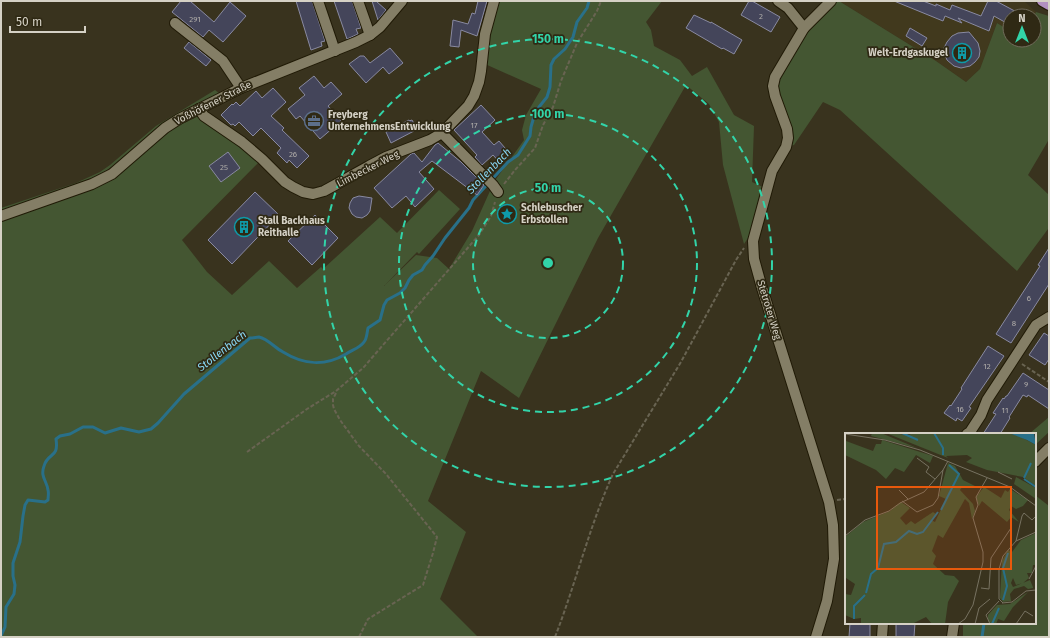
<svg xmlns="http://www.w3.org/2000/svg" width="1050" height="638" font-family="'Fira Sans',sans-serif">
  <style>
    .built { fill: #41391d }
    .green { fill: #445632 }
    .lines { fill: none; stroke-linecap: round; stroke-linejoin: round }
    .stream { stroke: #297089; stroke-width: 3 }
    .building { fill: #44455a; stroke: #898aa1 }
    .minor-casing { stroke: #201a06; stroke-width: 12 }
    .major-casing { stroke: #201a06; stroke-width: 12 }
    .path { stroke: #696452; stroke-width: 2; stroke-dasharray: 4 2; stroke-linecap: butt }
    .minor { stroke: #847e66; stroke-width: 10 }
    .major { stroke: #b290c0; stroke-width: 10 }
    .ring { fill: none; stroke: #32d4a9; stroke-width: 2; stroke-dasharray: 7 5 }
    .labels { text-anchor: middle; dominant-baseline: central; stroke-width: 3.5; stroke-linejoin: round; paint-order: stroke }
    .number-label { font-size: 8px; fill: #b1aeaa }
    .poi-label { font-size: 10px; font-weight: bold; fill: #d5d1c5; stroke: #2f2914; text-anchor: start }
    .street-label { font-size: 10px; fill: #d5d1c5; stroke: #2f2914 }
    .water-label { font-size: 11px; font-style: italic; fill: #89d8f6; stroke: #2f2914 }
    .inset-river { fill: none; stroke: #297089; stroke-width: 2 }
    .inset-road { fill: none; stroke: #777261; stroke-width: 1 }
    .view { fill: #e8590c; fill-opacity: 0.15; stroke: #e8590c; stroke-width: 2 }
    .inset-edge { fill: none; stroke: #d5d1c5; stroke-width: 2 }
    .centre { fill: #32d4a9; stroke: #2f2914; stroke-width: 2 }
    .ring-label { font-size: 12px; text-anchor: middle; font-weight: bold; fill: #32d4a9; stroke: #2f2914; stroke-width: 3.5; stroke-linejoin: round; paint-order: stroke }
  </style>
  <rect width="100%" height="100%" fill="#39331e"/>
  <polygon class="built" points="839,1 1024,1 1036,12 1034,16 1010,16 1010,31 997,23 980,69 966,82 936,61"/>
  <g class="green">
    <polygon points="496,1 662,1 646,22 651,30 654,46 680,60 692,76 707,67 734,115 754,126 752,182 765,188 752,232 744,244 723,165 719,122 709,104 686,85 598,238 519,398 481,371 428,501 466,532 440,599 478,637 1,637 1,220 82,193 176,126 193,116 196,116 260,161 182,240 207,272 232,295 269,261 297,288 321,267 323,269 380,217 397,233 439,190 460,209 419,254 417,252 384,286 416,255 437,258 449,269 472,231 494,182 524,140 522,130 526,115 541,89 485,64 485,54"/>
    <polygon points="831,1 839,1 936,61 966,82 980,69 997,23 1010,31 1010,40 1034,40 1034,16 1036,12 1049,16 1049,141 1048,141 1028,175 1049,195 1049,230 1048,229 1017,271 840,110 823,102 794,145 790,146 777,95 778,77 804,28"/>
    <polygon points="215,90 220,94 95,178 1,212 1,208 76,183 100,172 110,165 156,126"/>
    <polygon points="1049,417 1049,432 1035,445 1035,434 1029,434"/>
    <polygon points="1035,495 1049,506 1049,637 963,637 963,623 1035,623"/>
  </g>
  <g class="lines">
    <g class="stream">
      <path d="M 1,636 L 5,627 L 6,607 L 14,594 L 15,585 L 13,576 L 13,563 L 20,542 L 23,516 L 25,505 L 28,500 L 45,502 L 48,500 C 48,497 49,493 48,490 C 47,481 40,477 44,466 C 48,452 59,459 56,439 L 60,436 L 70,434 L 83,427 L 93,427 L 105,433 L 121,428 L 139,432 L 151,429 L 158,423 L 184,394 L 250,338 C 253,338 257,337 259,337 C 268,339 275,348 283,352 C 304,365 324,367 346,354 C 352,350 360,348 364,342 C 367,339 367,332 368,328 L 380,320 L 384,305 L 387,300 L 400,293 L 405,288 L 409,280 L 413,275 L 422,270 L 425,265 L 433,256 L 445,238 L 469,208 L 473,200 L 508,162 L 518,155 L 530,136 L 531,127 L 535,113 L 539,107 L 547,97 L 550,87 L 551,65 L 554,59 L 565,49 L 573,37 L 577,22 L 587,8 L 589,1"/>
      <polyline points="982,637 984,623"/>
    </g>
  </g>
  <g class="building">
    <polygon points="181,1 190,1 214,22 230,2 246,16 223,42 209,30 203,37 172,12"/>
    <polygon points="296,1 312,1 325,41 321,42 322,46 311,50"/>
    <polygon points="334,1 352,1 361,28 356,29 358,34 347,39"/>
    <polygon points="372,1 376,1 386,10 378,20"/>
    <polygon points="478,1 487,1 477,36 461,30 459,47 450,46 453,20 468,24 472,13 475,14"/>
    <polygon points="749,1 752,1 780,17 771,32 741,15"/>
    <polygon points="894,1 923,1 936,6 936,4 950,10 952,5 981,16 988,1 996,1 1024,16 1010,16 1010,25 994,16 989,31 958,18 962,23 945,16 943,21"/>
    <polygon points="694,15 711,23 711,22 742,40 734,54 723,48 722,49 686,28"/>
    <polygon points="910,28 927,38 922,46 906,36"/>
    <polygon points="969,32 978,43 980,51 979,57 975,62 970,66 961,68 954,66 947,60 945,55 944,48 947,42 952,36 958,33"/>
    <polygon points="189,42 211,60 206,66 184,48"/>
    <polygon points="390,48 403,63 389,74 383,67 366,83 349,64 360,56 364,56 370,63"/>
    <polygon points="314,76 324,88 331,82 342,94 328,106 341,121 320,139 300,116 296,119 288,109 305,95 299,88"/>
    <polygon points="273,88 286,102 271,116 284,128 282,130 309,156 297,168 289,160 287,163 277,153 281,148 261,128 253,136 239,122 235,126 233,124 231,125 221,115 232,104 233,105 236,102 240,106 256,91 262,98"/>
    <polygon points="481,105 495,120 482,132 494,145 499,141 511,155 501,164 493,155 482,165 475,157 477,155 454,130"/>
    <polygon points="409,120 409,121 412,120 416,127 413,128 414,131 391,143 386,132"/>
    <polygon points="438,143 461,162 484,185 477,195 432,161 419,172 434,189 415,207 406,196 392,208 374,188 411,154 414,153 422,162 435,145"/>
    <polygon points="228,152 240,168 221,182 209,166"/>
    <polygon points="255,192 279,215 232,264 208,240"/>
    <polygon points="359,196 372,198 370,211 367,215 362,218 356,217 352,214 349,208 350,203 353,198"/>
    <polygon points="315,215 338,238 312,265 288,241"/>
    <polygon points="1049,248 1049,284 1011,343 996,334 1040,266 1038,265"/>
    <polygon points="1044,333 1049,336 1049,359 1045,365 1029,355"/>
    <polygon points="988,346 1004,356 969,407 971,408 962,421 957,418 956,421 944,413 950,405 951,406 962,389 961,388"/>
    <polygon points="1023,373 1049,390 1049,409 1028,395 1027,397 1023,395 1009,417 1010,418 1000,434 983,434 996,414 993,413 1003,398 1004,399 1006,396 1007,396"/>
    <polygon points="850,623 870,624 870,637 849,637"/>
    <polygon points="896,623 915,623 914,637 896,637"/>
  </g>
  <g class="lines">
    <g class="minor-casing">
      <g id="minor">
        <polyline points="318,1 335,51"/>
        <polyline points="358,1 370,35"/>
        <polyline points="778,1 788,8 804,28"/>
        <polyline points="175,23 223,61 241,88"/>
        <polyline points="199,109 204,116 242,142 262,159 285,182 293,187 303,192 313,194 324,191 335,185 369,166 386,157 430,140 442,133 468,106 474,96 479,82 481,71 485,34 494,1"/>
        <polyline points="442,133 493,185 498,192"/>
        <polyline points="1,216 92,184 112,174 165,128 179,119 241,88 356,42 370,35 380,27 402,1"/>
        <polyline points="967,434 970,432 981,415 987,400 1036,325 1049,317"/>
        <polyline points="1035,462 1049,448"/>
        <polyline points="816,637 827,601 834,559 833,525 829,502 762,288 754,259 753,241 772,171 786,147 788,138 787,129 775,96 773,86 775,77 804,28 831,1"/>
        <polyline points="882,637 883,623"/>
        <polyline points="952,637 954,623"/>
      </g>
    </g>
    <g class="major-casing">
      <polyline id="major" points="1042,1 1049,5"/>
    </g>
    <g class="path">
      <polyline points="504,184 515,170 535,148 543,125 553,107 561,81 577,43 597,11 601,1"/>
      <polyline points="1022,364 1049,382"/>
      <polyline points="336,393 333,399 333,405 334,409 340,420 359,446 386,474 437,537 433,553 423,585 368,619 359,637"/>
      <polyline points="247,452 307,409 336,391 363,368 479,235 491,216 495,202"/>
      <polyline points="837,500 846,499"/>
      <path d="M 555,637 C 576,583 589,527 613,474 L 681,362 L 736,260 L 744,248"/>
    </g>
    <use href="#minor" class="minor"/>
    <use href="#major" class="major"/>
  </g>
  <g class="ring">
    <circle cx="548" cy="263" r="75"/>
    <circle cx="548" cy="263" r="149"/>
    <circle cx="548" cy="263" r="224"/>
  </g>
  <defs>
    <g id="building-ring" transform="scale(1)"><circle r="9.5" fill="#2f2914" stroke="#0f9aa8" stroke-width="1.5"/><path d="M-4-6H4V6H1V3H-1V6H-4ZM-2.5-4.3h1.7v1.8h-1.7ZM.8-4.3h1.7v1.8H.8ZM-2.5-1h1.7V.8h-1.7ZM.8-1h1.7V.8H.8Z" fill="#0f9aa8"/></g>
    <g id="office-ring" transform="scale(1)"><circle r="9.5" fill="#2f2914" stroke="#5c6f8a" stroke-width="1.5"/><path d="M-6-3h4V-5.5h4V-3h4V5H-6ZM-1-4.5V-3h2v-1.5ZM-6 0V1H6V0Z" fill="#5c6f8a"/></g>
    <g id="sight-ring" transform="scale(1)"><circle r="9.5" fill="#2f2914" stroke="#0f9aa8" stroke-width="1.5"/><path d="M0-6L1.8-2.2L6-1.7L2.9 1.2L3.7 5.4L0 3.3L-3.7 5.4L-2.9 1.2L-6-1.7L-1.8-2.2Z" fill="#0f9aa8"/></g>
  </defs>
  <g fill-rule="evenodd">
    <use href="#building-ring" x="962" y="53"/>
    <use href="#office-ring" x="314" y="121"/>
    <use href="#sight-ring" x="507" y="214"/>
    <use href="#building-ring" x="244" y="227"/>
  </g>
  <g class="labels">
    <g class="number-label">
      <text x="761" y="16">2</text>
      <text x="195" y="19">291</text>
      <text x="474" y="125">17</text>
      <text x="293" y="154">26</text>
      <text x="224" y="167">25</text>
      <text x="1029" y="298">6</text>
      <text x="1014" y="323">8</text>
      <text x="987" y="366">12</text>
      <text x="1026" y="384">9</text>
      <text x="960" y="409">16</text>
      <text x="1005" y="410">11</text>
    </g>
    <g class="poi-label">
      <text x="948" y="53" text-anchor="end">Welt-Erdgaskugel</text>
      <text x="328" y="115">Freyberg<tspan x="328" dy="12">UnternehmensEntwicklung</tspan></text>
      <text x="521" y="208">Schlebuscher<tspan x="521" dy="12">Erbstollen</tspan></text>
      <text x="258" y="221">Stall Backhaus<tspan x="258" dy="12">Reithalle</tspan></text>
    </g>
    <g class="street-label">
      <text transform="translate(213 103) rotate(-27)">Voßhöfener Straße</text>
      <text transform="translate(368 169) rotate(-27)">Limbecker Weg</text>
      <text transform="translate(769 310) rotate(73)">Stetroter Weg</text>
    </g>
    <g class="water-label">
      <text transform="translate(489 171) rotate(-46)">Stollenbach</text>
      <text transform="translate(222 351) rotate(-38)">Stollenbach</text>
    </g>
  </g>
  <g transform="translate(845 433)">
    <rect width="191" height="191" fill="#39331e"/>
    <path d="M 27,0 L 36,0 L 72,15 L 26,3 ZM 41,0 L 66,2 L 61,0 L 164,0 L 176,4 L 191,12 L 191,53 L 178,44 L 142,37 L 121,29 L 127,25 L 122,22 L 101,23 L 103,25 ZM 37,7 L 88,23 L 85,30 L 71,22 L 59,39 L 50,35 L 41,46 L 31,37 L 0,22 L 1,8 L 28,18 L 31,11 L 36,11 ZM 103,30 L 110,33 L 118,47 L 130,53 L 118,53 L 115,57 L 128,71 L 130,78 L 127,86 L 124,70 L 120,66 L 98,105 L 93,102 L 87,118 L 91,123 L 88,131 L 100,142 L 109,143 L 114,148 L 103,169 L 100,191 L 87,191 L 81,184 L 67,191 L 16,191 L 16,185 L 9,186 L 0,182 L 0,161 L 6,162 L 10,151 L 1,145 L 0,104 L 18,89 L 45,78 L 56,69 L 65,75 L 55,85 L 61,92 L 66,88 L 70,91 L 88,79 L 91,81 L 86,87 L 90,89 L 101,66 L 94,63 ZM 171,44 L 191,55 L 191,66 L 169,51 ZM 139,54 L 156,65 L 160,57 L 163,59 L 165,56 L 183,67 L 178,73 L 171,76 L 166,73 L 164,77 L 174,89 L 166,84 L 162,89 L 137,68 L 134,73 L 131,64 ZM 191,100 L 191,132 L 188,132 L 187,140 L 182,140 L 184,145 L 178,150 L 171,152 L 168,145 L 166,150 L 168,154 L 185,147 L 188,154 L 188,155 L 183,156 L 179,153 L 169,156 L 165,161 L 166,168 L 158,169 L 155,165 L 157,128 L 163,117 L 167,119 L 176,107 ZM 183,159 L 168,174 L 159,188 L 153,186 L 151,191 L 147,191 L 143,188 L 143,182 L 152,172 L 165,171 Z" fill="#445632"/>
    <path d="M 164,0 L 189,0 L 191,12 L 182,7 Z" fill="#297089"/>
    <path class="inset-river" d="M 57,0 L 73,7M 89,0 L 98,15 L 98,22M 179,45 L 186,30M 179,46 L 191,54M 96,77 L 114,41 L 104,32M 21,160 L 26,141 L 33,135 L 39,111 L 51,109 L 64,98 L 72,101 L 78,99 L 93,79M 158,167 L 162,153 L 158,135 L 163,120M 9,186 L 9,173 L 20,162M 147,191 L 154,175"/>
    <path class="inset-road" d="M 0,1 L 40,7 L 75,17 L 165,54 L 191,73M 72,25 L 84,34 L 81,39 L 90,46M 153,39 L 167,46M 54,57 L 63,66M 57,68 L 72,79 L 88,72 L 93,65 L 98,37M 0,103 L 20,87 L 44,78 L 55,70 L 79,59 L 98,37 L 103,28M 171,108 L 177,83 L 179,80 L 187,87 L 191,83M 184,146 L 191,133M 136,155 L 144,156 L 146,125 L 166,95M 157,170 L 167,169 L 181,158 L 191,157M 158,170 L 154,166 L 154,136 L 158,123 L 171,108 L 191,99M 113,191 L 120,186 L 128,172 L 138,129 L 138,119 L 128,85 L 133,72 L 131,64 L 142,45M 130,191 L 134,175 L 145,166M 145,191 L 141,182 L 154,168M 171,191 L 180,178 L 188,183"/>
    <path class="view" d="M 32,54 L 166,54 L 166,136 L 32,136 Z"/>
    <rect width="191" height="191" class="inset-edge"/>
  </g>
  <circle cx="548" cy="263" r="6" class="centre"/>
  <g class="ring-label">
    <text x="548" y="43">150 m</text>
    <text x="548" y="118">100 m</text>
    <text x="548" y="192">50 m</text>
  </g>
  <rect width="1050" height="638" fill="none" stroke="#d5d1c5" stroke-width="4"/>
  <g transform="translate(1022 28)"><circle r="19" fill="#2f2914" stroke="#716c5b"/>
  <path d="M0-3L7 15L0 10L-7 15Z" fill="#32d4a9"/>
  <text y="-6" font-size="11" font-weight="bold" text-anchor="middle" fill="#d5d1c5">N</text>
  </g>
  <path d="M10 26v6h75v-6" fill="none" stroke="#d5d1c5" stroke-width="2"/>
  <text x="16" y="26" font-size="12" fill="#d5d1c5" stroke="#2f2914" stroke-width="3" paint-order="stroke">50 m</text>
</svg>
